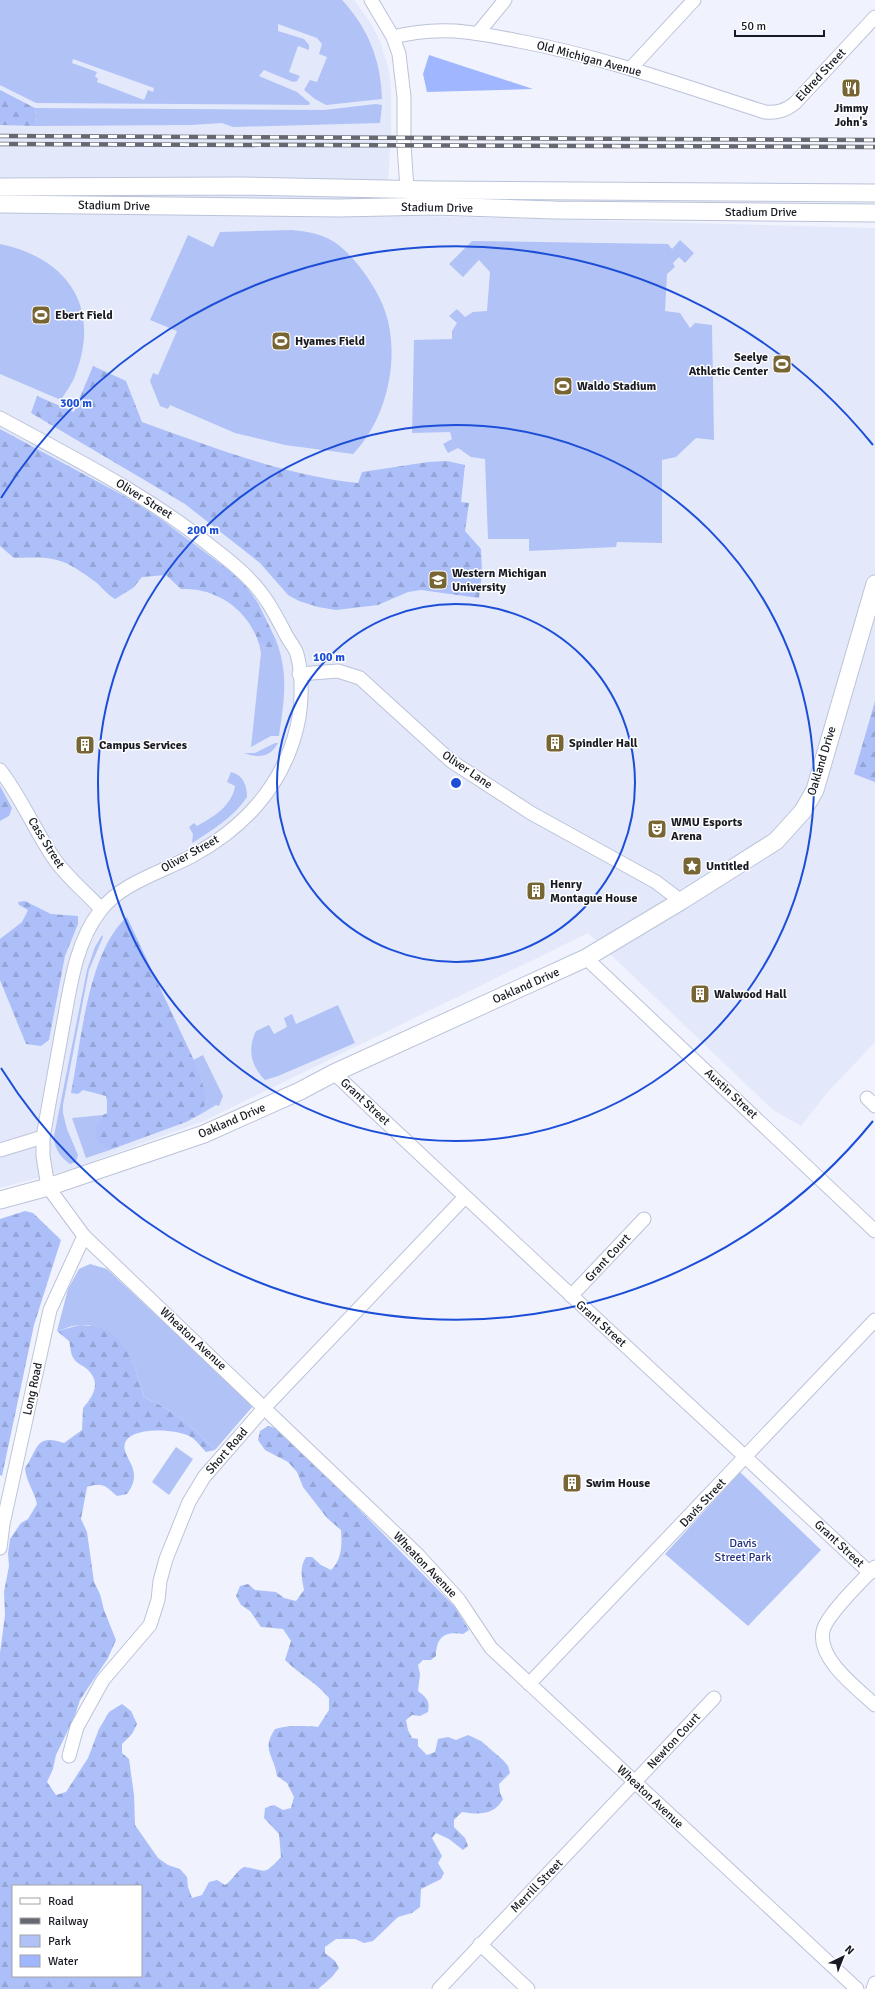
<svg xmlns="http://www.w3.org/2000/svg" width="875" height="1989" font-family="Signika,sans-serif">
  <style>
    .built { fill: #e3e9fb }
    .green { fill: #b1c2f6; fill-rule: evenodd }
    .forest { fill: url(#forest-firs); fill-rule: evenodd }
    .water { fill: #a0b7ff }
    .lines { fill: none; stroke-linecap: round; stroke-linejoin: round }
    .minor-casing { stroke: #bbc3d9; stroke-width: 15 }
    .major-casing { stroke: #bbc3d9; stroke-width: 19 }
    .minor { stroke: #fff; stroke-width: 13 }
    .major { stroke: #fff; stroke-width: 17 }
    .rail-casing { stroke: #656871; stroke-width: 4.5 }
    .rail { stroke: #fff; stroke-width: 3; stroke-dasharray: 9; stroke-linecap: butt }
    .ring { fill: none; stroke: #1d4ed8; stroke-width: 2 }
    .labels { text-anchor: middle; dominant-baseline: central; stroke-width: 3; stroke-linejoin: round; paint-order: stroke }
    .street-label { font-size: 12px; fill: #181b23; stroke: #fff }
    .poi-label { font-size: 12px; font-weight: bold; fill: #181b23; stroke: #fff; text-anchor: start }
    .park-label { font-size: 12px; fill: #253383; stroke: #fff }
    .centre { fill: #1d4ed8; stroke: #fff; stroke-width: 2 }
    .ring-label { font-size: 12px; text-anchor: middle; font-weight: bold; fill: #1d4ed8; stroke: #fff; stroke-width: 3; stroke-linejoin: round; paint-order: stroke }
  </style>
  <defs>
    <pattern id="forest-firs" width="22" height="20" patternUnits="userSpaceOnUse"><rect width="22" height="20" fill="#acbff9"/><path d="M5 1l3.5 6h-7zM16 11l3.5 6h-7z" fill="#93a4d5"/></pattern>
  </defs>
  <rect width="100%" height="100%" fill="#f0f3fd"/>
  <polygon class="built" points="0,0 354,0 372,25 380,41 389,70 391,85 391,133 386,215 875,228 875,1042 828,1092 801,1126 773,1110 588,933 204,1121 71,1169 0,1188"/>
  <g class="green">
    <path d="M 0,0 L 342,0 C 368,28 381,60 382,99 L 326,105 L 315,99 L 304,90 L 310,80 L 317,82 L 327,57 L 319,54 L 322,44 L 317,38 L 278,24 L 278,31 L 304,39 L 309,45 L 309,50 L 298,46 L 289,72 L 300,76 L 297,81 L 293,82 L 264,70 L 259,76 L 297,92 L 310,103 L 309,105 L 36,103 L 0,85 ZM 73,59 L 154,88 L 153,92 L 148,90 L 144,100 L 97,82 L 98,78 L 95,77 L 97,72 L 72,63 Z"/>
    <polygon points="376,104 382,105 380,123 233,127 222,123 192,125 36,126 35,108 324,110"/>
    <path d="M 292,230 C 304,231 316,233 327,238 C 340,244 351,256 359,266 C 370,280 379,294 385,311 C 401,357 387,419 353,454 L 285,445 L 235,433 L 170,405 L 168,409 L 160,406 L 150,381 L 153,373 L 158,375 L 177,331 L 150,320 L 188,235 L 213,247 L 220,232 Z"/>
    <polygon points="680,240 694,253 685,263 679,257 673,263 675,267 667,274 665,311 680,313 690,328 695,323 712,325 714,440 696,438 676,457 662,460 662,543 617,542 616,547 529,551 529,539 488,539 485,459 471,457 458,448 448,453 443,444 452,439 450,432 412,433 414,340 452,339 452,331 457,323 449,316 457,309 465,317 473,312 487,311 490,272 479,260 463,277 449,264 472,241 668,244 672,249"/>
    <path d="M 0,244 C 67,258 101,306 76,373 C 73,383 66,391 61,400 L 0,374 Z"/>
    <path d="M 276,640 C 289,674 284,701 279,736 L 271,736 L 251,747 L 261,653 L 259,644 L 272,650 Z"/>
    <path d="M 275,743 L 278,743 C 270,758 258,758 244,753 L 255,753 Z"/>
    <path d="M 231,772 C 243,775 247,785 247,797 C 234,817 211,831 192,843 L 193,834 L 189,827 L 194,823 L 197,826 C 213,817 232,806 235,786 L 227,782 Z"/>
    <path d="M 102,935 L 103,937 L 89,970 L 63,1105 L 63,1113 L 67,1129 L 78,1155 L 76,1162 L 70,1164 C 60,1157 54,1148 54,1136 L 87,970 L 95,947 Z"/>
    <path d="M 338,1005 L 355,1043 L 278,1076 L 265,1080 C 251,1066 247,1049 256,1031 L 269,1025 L 274,1034 L 287,1027 L 284,1018 L 292,1014 L 296,1024 Z"/>
    <polygon points="203,1055 223,1096 219,1106 216,1105 201,1114 207,1099 193,1060"/>
    <path d="M 103,1115 C 93,1133 95,1136 107,1151 L 86,1158 L 72,1118 Z"/>
    <path d="M 90,1264 L 107,1269 L 253,1406 L 215,1450 C 192,1426 174,1411 144,1397 C 135,1364 122,1324 81,1325 C 73,1325 64,1329 57,1331 L 68,1289 L 79,1269 Z"/>
    <polygon points="176,1447 193,1459 169,1495 152,1482"/>
    <polygon points="740,1472 821,1550 748,1626 665,1554"/>
  </g>
  <g class="forest">
    <polygon points="0,90 35,108 36,126 0,125"/>
    <path d="M 93,366 L 126,381 L 142,422 C 212,447 283,475 358,483 L 362,472 L 428,462 L 447,461 L 465,465 L 461,502 L 469,503 L 465,531 L 481,549 L 482,572 L 479,598 L 421,590 L 408,592 L 378,605 L 336,610 L 318,607 L 299,601 L 288,595 L 260,563 L 185,504 L 31,413 L 37,396 L 74,412 Z"/>
    <path d="M 0,429 L 126,497 L 158,517 L 230,571 L 246,586 L 258,603 L 276,640 L 272,650 L 259,644 C 249,610 216,587 181,589 L 166,575 L 142,577 L 133,588 L 115,599 C 108,595 103,589 97,583 C 64,558 55,556 14,558 L 0,546 Z"/>
    <polygon points="875,701 875,782 854,774"/>
    <polygon points="0,786 12,808 9,816 0,821"/>
    <polygon points="25,901 51,914 78,916 78,924 65,956 49,1040 41,1046 26,1044 0,980 0,939 22,922 28,910 19,905 18,902"/>
    <path d="M 127,917 L 198,1069 L 207,1099 L 201,1114 L 186,1122 L 107,1151 L 97,1140 L 95,1129 L 103,1115 L 107,1113 L 107,1101 L 106,1096 L 83,1090 L 78,1094 L 71,1093 C 81,1043 88,951 127,917 Z"/>
    <polygon points="25,1211 33,1213 61,1240 34,1325 2,1476 0,1475 0,1219"/>
    <path d="M 80,1325 C 87,1326 95,1326 102,1328 C 128,1338 137,1373 144,1397 C 174,1411 192,1426 215,1450 L 206,1452 C 201,1447 196,1440 191,1437 C 177,1429 132,1426 125,1443 C 120,1457 146,1469 127,1494 L 117,1496 C 105,1485 102,1482 87,1487 L 81,1519 L 87,1532 L 94,1582 L 100,1594 L 104,1610 L 116,1640 L 108,1658 L 80,1700 L 74,1718 L 56,1755 L 53,1769 L 47,1782 L 56,1795 L 66,1792 L 88,1758 L 99,1729 L 109,1712 L 122,1704 L 131,1711 L 137,1724 L 132,1734 L 122,1744 L 122,1753 L 129,1759 L 134,1795 L 135,1825 L 158,1858 L 168,1865 L 180,1869 L 187,1877 L 188,1887 L 192,1898 L 202,1895 L 209,1882 L 217,1880 L 225,1885 C 233,1880 236,1871 244,1867 C 268,1870 262,1877 281,1857 L 279,1834 L 264,1818 L 265,1808 L 274,1805 L 283,1810 L 291,1808 L 294,1797 L 287,1783 L 277,1776 C 274,1755 261,1750 275,1729 C 290,1725 303,1726 318,1727 L 329,1710 L 329,1698 C 317,1683 299,1674 285,1660 L 291,1641 L 283,1629 L 261,1627 L 250,1611 L 241,1605 L 236,1596 L 240,1586 L 248,1584 L 255,1590 L 276,1592 L 284,1598 L 296,1601 L 304,1590 C 302,1579 299,1567 306,1557 L 312,1557 L 321,1565 L 331,1570 C 342,1559 342,1546 341,1530 L 327,1518 L 303,1487 L 297,1472 L 288,1462 L 265,1450 L 258,1440 L 260,1431 L 268,1426 L 275,1428 L 285,1434 L 455,1607 L 469,1630 L 463,1634 C 445,1631 436,1637 436,1656 L 431,1660 L 423,1660 L 418,1665 L 420,1674 L 418,1691 C 427,1698 430,1701 428,1712 L 420,1716 L 412,1715 L 406,1720 L 408,1730 L 412,1738 L 418,1739 L 418,1746 L 427,1755 L 435,1752 L 438,1739 L 448,1737 L 456,1740 L 468,1735 L 481,1741 L 503,1760 L 508,1766 L 510,1773 L 499,1784 L 500,1793 L 503,1799 C 495,1815 478,1815 462,1812 L 454,1820 L 454,1827 L 465,1838 L 468,1846 L 463,1850 L 449,1839 L 436,1833 L 432,1838 L 442,1856 L 438,1863 L 444,1873 L 441,1879 L 421,1889 L 420,1907 L 412,1913 L 398,1917 L 373,1941 L 364,1943 L 355,1939 L 336,1939 L 325,1947 L 325,1953 L 335,1961 L 339,1968 L 332,1977 L 318,1989 L 0,1989 L 0,1653 L 5,1615 L 4,1592 L 9,1566 L 8,1553 L 10,1539 L 21,1523 L 28,1519 L 37,1504 C 34,1491 26,1481 25,1468 C 38,1450 35,1433 64,1443 L 82,1430 L 83,1408 C 93,1396 102,1383 87,1369 C 83,1365 77,1364 74,1359 C 70,1354 71,1348 69,1341 L 57,1331 ZM 13,1886 L 141,1886 L 141,1976 L 13,1976 Z"/>
  </g>
  <polygon class="water" points="429,55 533,89 427,92 423,74"/>
  <g class="lines">
    <g class="minor-casing">
      <g id="minor">
        <polyline points="371,0 393,37 399,54 404,97 404,145 407,189"/>
        <polyline points="478,33 505,0"/>
        <path d="M 393,37 C 440,25 473,32 519,41 C 604,57 683,86 765,112 C 777,113 785,111 795,103 L 875,17"/>
        <polyline points="631,68 694,0"/>
        <path d="M 0,418 C 73,458 148,495 213,548 C 226,558 239,568 250,580 C 266,596 275,614 285,633 C 288,640 295,647 297,654 C 303,676 302,706 297,727 C 290,756 276,783 257,805 C 239,826 216,843 192,856 C 162,872 121,883 100,911 C 74,945 70,990 62,1031 C 56,1066 49,1102 43,1137 L 43,1156 L 48,1187 L 84,1236 L 418,1555 L 459,1600 L 491,1648 L 857,1989"/>
        <polyline points="299,674 338,671 360,678 451,761 531,813 656,882 681,901"/>
        <path d="M 0,770 C 21,797 34,829 53,857 C 66,877 85,891 101,909"/>
        <polyline points="586,958 875,1231"/>
        <path d="M 334,1073 C 511,1241 691,1406 870,1573"/>
        <polyline points="867,1098 875,1106"/>
        <polyline points="0,1150 43,1137"/>
        <polyline points="571,1296 644,1219"/>
        <polyline points="0,1548 3,1524 50,1310 84,1236"/>
        <path d="M 875,1567 C 863,1580 826,1615 823,1631 C 817,1659 857,1688 875,1705"/>
        <polyline points="529,1684 875,1320"/>
        <polyline points="69,1756 77,1727 103,1680 150,1625 158,1600 160,1581 166,1559 189,1502 204,1477 265,1407 465,1197"/>
        <polyline points="480,1944 528,1989"/>
        <polyline points="439,1989 714,1698"/>
        <polyline points="873,1989 875,1983"/>
      </g>
    </g>
    <g class="major-casing">
      <g id="major">
        <polyline points="0,187 240,186 434,190 875,193"/>
        <polyline points="0,204 339,208 435,206 554,210 875,213"/>
        <polyline points="0,1200 48,1187 204,1134 300,1091 334,1073 586,958 681,901 776,841 803,811 815,790 875,584"/>
      </g>
    </g>
    <use href="#minor" class="minor"/>
    <use href="#major" class="major"/>
    <g class="rail-casing">
      <g id="rail">
        <polyline points="0,136 875,140"/>
        <polyline points="0,144 875,147"/>
      </g>
    </g>
    <use href="#rail" class="rail"/>
  </g>
  <g class="ring">
    <circle cx="456" cy="783" r="179"/>
    <circle cx="456" cy="783" r="358"/>
    <path d="M873 1121A537 537 0 0 1 1 1068M1 498A537 537 0 0 1 873 445"/>
  </g>
  <defs>
    <g id="restaurant-square" transform="scale(1)"><rect x="-9" y="-9" width="18" height="18" rx="4" fill="#776533" stroke="#fff"/><path d="M-5-6h1v4h1v-4h1v4h1v-4h1v5L-1.5 .5V6h-2V.5L-5-1ZM5-6V6H3V1.5H1.5Q1.5-4 5-6Z" fill="#fff"/></g>
    <g id="stadium-square" transform="scale(1)"><rect x="-9" y="-9" width="18" height="18" rx="4" fill="#776533" stroke="#fff"/><path d="M0-5a6.5 5 0 1 0 0 10a6.5 5 0 1 0 0-10ZM-3.5-1.8h7v3.6h-7Z" fill="#fff"/></g>
    <g id="university-square" transform="scale(1)"><rect x="-9" y="-9" width="18" height="18" rx="4" fill="#776533" stroke="#fff"/><path d="M0-5L7-2L0 1L-7-2ZM-4 1L0 2.5L4 1V4Q0 6-4 4Z" fill="#fff"/></g>
    <g id="building-square" transform="scale(1)"><rect x="-9" y="-9" width="18" height="18" rx="4" fill="#776533" stroke="#fff"/><path d="M-4-6H4V6H1V3H-1V6H-4ZM-2.5-4.3h1.7v1.8h-1.7ZM.8-4.3h1.7v1.8H.8ZM-2.5-1h1.7V.8h-1.7ZM.8-1h1.7V.8H.8Z" fill="#fff"/></g>
    <g id="theatre-square" transform="scale(1)"><rect x="-9" y="-9" width="18" height="18" rx="4" fill="#776533" stroke="#fff"/><path d="M-5-5.5Q0-4 5-5.5V0Q5 5 0 6Q-5 5-5 0ZM-3.3-2.5H-1v1.5H-3.3ZM1-2.5H3.3v1.5H1ZM-2.8 1Q0 5.5 2.8 1Z" fill="#fff"/></g>
    <g id="sight-square" transform="scale(1)"><rect x="-9" y="-9" width="18" height="18" rx="4" fill="#776533" stroke="#fff"/><path d="M0-6L1.8-2.2L6-1.7L2.9 1.2L3.7 5.4L0 3.3L-3.7 5.4L-2.9 1.2L-6-1.7L-1.8-2.2Z" fill="#fff"/></g>
  </defs>
  <g fill-rule="evenodd">
    <use href="#restaurant-square" x="851" y="88"/>
    <use href="#stadium-square" x="41" y="315"/>
    <use href="#stadium-square" x="281" y="341"/>
    <use href="#stadium-square" x="782" y="364"/>
    <use href="#stadium-square" x="563" y="386"/>
    <use href="#university-square" x="438" y="580"/>
    <use href="#building-square" x="555" y="743"/>
    <use href="#building-square" x="85" y="745"/>
    <use href="#theatre-square" x="657" y="829"/>
    <use href="#sight-square" x="692" y="866"/>
    <use href="#building-square" x="536" y="891"/>
    <use href="#building-square" x="700" y="994"/>
    <use href="#building-square" x="572" y="1483"/>
  </g>
  <g class="labels">
    <g class="street-label">
      <text transform="translate(589 59) rotate(15)">Old Michigan Avenue</text>
      <text transform="translate(821 75) rotate(-47)">Eldred Street</text>
      <text transform="translate(114 206) rotate(1)">Stadium Drive</text>
      <text transform="translate(437 208) rotate(1)">Stadium Drive</text>
      <text x="761" y="212">Stadium Drive</text>
      <text transform="translate(144 499) rotate(32)">Oliver Street</text>
      <text transform="translate(822 761) rotate(-73)">Oakland Drive</text>
      <text transform="translate(467 770) rotate(34)">Oliver Lane</text>
      <text transform="translate(46 843) rotate(58)">Cass Street</text>
      <text transform="translate(190 854) rotate(-29)">Oliver Street</text>
      <text transform="translate(526 986) rotate(-24)">Oakland Drive</text>
      <text transform="translate(731 1094) rotate(43)">Austin Street</text>
      <text transform="translate(365 1102) rotate(43)">Grant Street</text>
      <text transform="translate(232 1121) rotate(-23)">Oakland Drive</text>
      <text transform="translate(608 1258) rotate(-47)">Grant Court</text>
      <text transform="translate(601 1324) rotate(42)">Grant Street</text>
      <text transform="translate(193 1339) rotate(43)">Wheaton Avenue</text>
      <text transform="translate(33 1389) rotate(-78)">Long Road</text>
      <text transform="translate(227 1451) rotate(-49)">Short Road</text>
      <text transform="translate(703 1503) rotate(-47)">Davis Street</text>
      <text transform="translate(839 1544) rotate(43)">Grant Street</text>
      <text transform="translate(425 1565) rotate(46)">Wheaton Avenue</text>
      <text transform="translate(674 1741) rotate(-47)">Newton Court</text>
      <text transform="translate(650 1797) rotate(43)">Wheaton Avenue</text>
      <text transform="translate(537 1886) rotate(-46)">Merrill Street</text>
    </g>
    <g class="poi-label">
      <text x="851" y="108" text-anchor="middle">Jimmy<tspan x="851" dy="14">John's</tspan></text>
      <text x="55" y="315">Ebert Field</text>
      <text x="295" y="341">Hyames Field</text>
      <text x="768" y="357" text-anchor="end">Seelye<tspan x="768" dy="14">Athletic Center</tspan></text>
      <text x="577" y="386">Waldo Stadium</text>
      <text x="452" y="573">Western Michigan<tspan x="452" dy="14">University</tspan></text>
      <text x="569" y="743">Spindler Hall</text>
      <text x="99" y="745">Campus Services</text>
      <text x="671" y="822">WMU Esports<tspan x="671" dy="14">Arena</tspan></text>
      <text x="706" y="866">Untitled</text>
      <text x="550" y="884">Henry<tspan x="550" dy="14">Montague House</tspan></text>
      <text x="714" y="994">Walwood Hall</text>
      <text x="586" y="1483">Swim House</text>
    </g>
    <g class="park-label">
      <text x="743" y="1543">Davis<tspan x="743" dy="14">Street Park</tspan></text>
    </g>
  </g>
  <circle cx="456" cy="783" r="6" class="centre"/>
  <g class="ring-label">
    <text x="76" y="407">300 m</text>
    <text x="203" y="534">200 m</text>
    <text x="329" y="661">100 m</text>
  </g>
  <rect x="12" y="1885" width="130" height="92" fill="#ffffff" stroke="#a3a4a7"/>
  <rect x="20" y="1898" width="20" height="6" fill="#ffffff" stroke="#a3a4a7"/>
  <text x="48" y="1905" font-size="12" fill="#181b23">Road</text>
  <rect x="20" y="1918" width="20" height="6" fill="#656871" stroke="#a3a4a7"/>
  <text x="48" y="1925" font-size="12" fill="#181b23">Railway</text>
  <rect x="20" y="1935" width="20" height="12" fill="#b1c2f6" stroke="#a3a4a7"/>
  <text x="48" y="1945" font-size="12" fill="#181b23">Park</text>
  <rect x="20" y="1955" width="20" height="12" fill="#a0b7ff" stroke="#a3a4a7"/>
  <text x="48" y="1965" font-size="12" fill="#181b23">Water</text>
  <g transform="translate(843 1957) rotate(43)" stroke="#ffffff" stroke-width="3" paint-order="stroke">
  <path d="M0-3L7 15L0 10L-7 15Z" fill="#181b23"/>
  <text y="-6" font-size="11" font-weight="bold" text-anchor="middle" fill="#181b23">N</text>
  </g>
  <path d="M735 30v6h89v-6" fill="none" stroke="#181b23" stroke-width="2"/>
  <text x="741" y="30" font-size="12" fill="#181b23" stroke="#ffffff" stroke-width="3" paint-order="stroke">50 m</text>
</svg>
